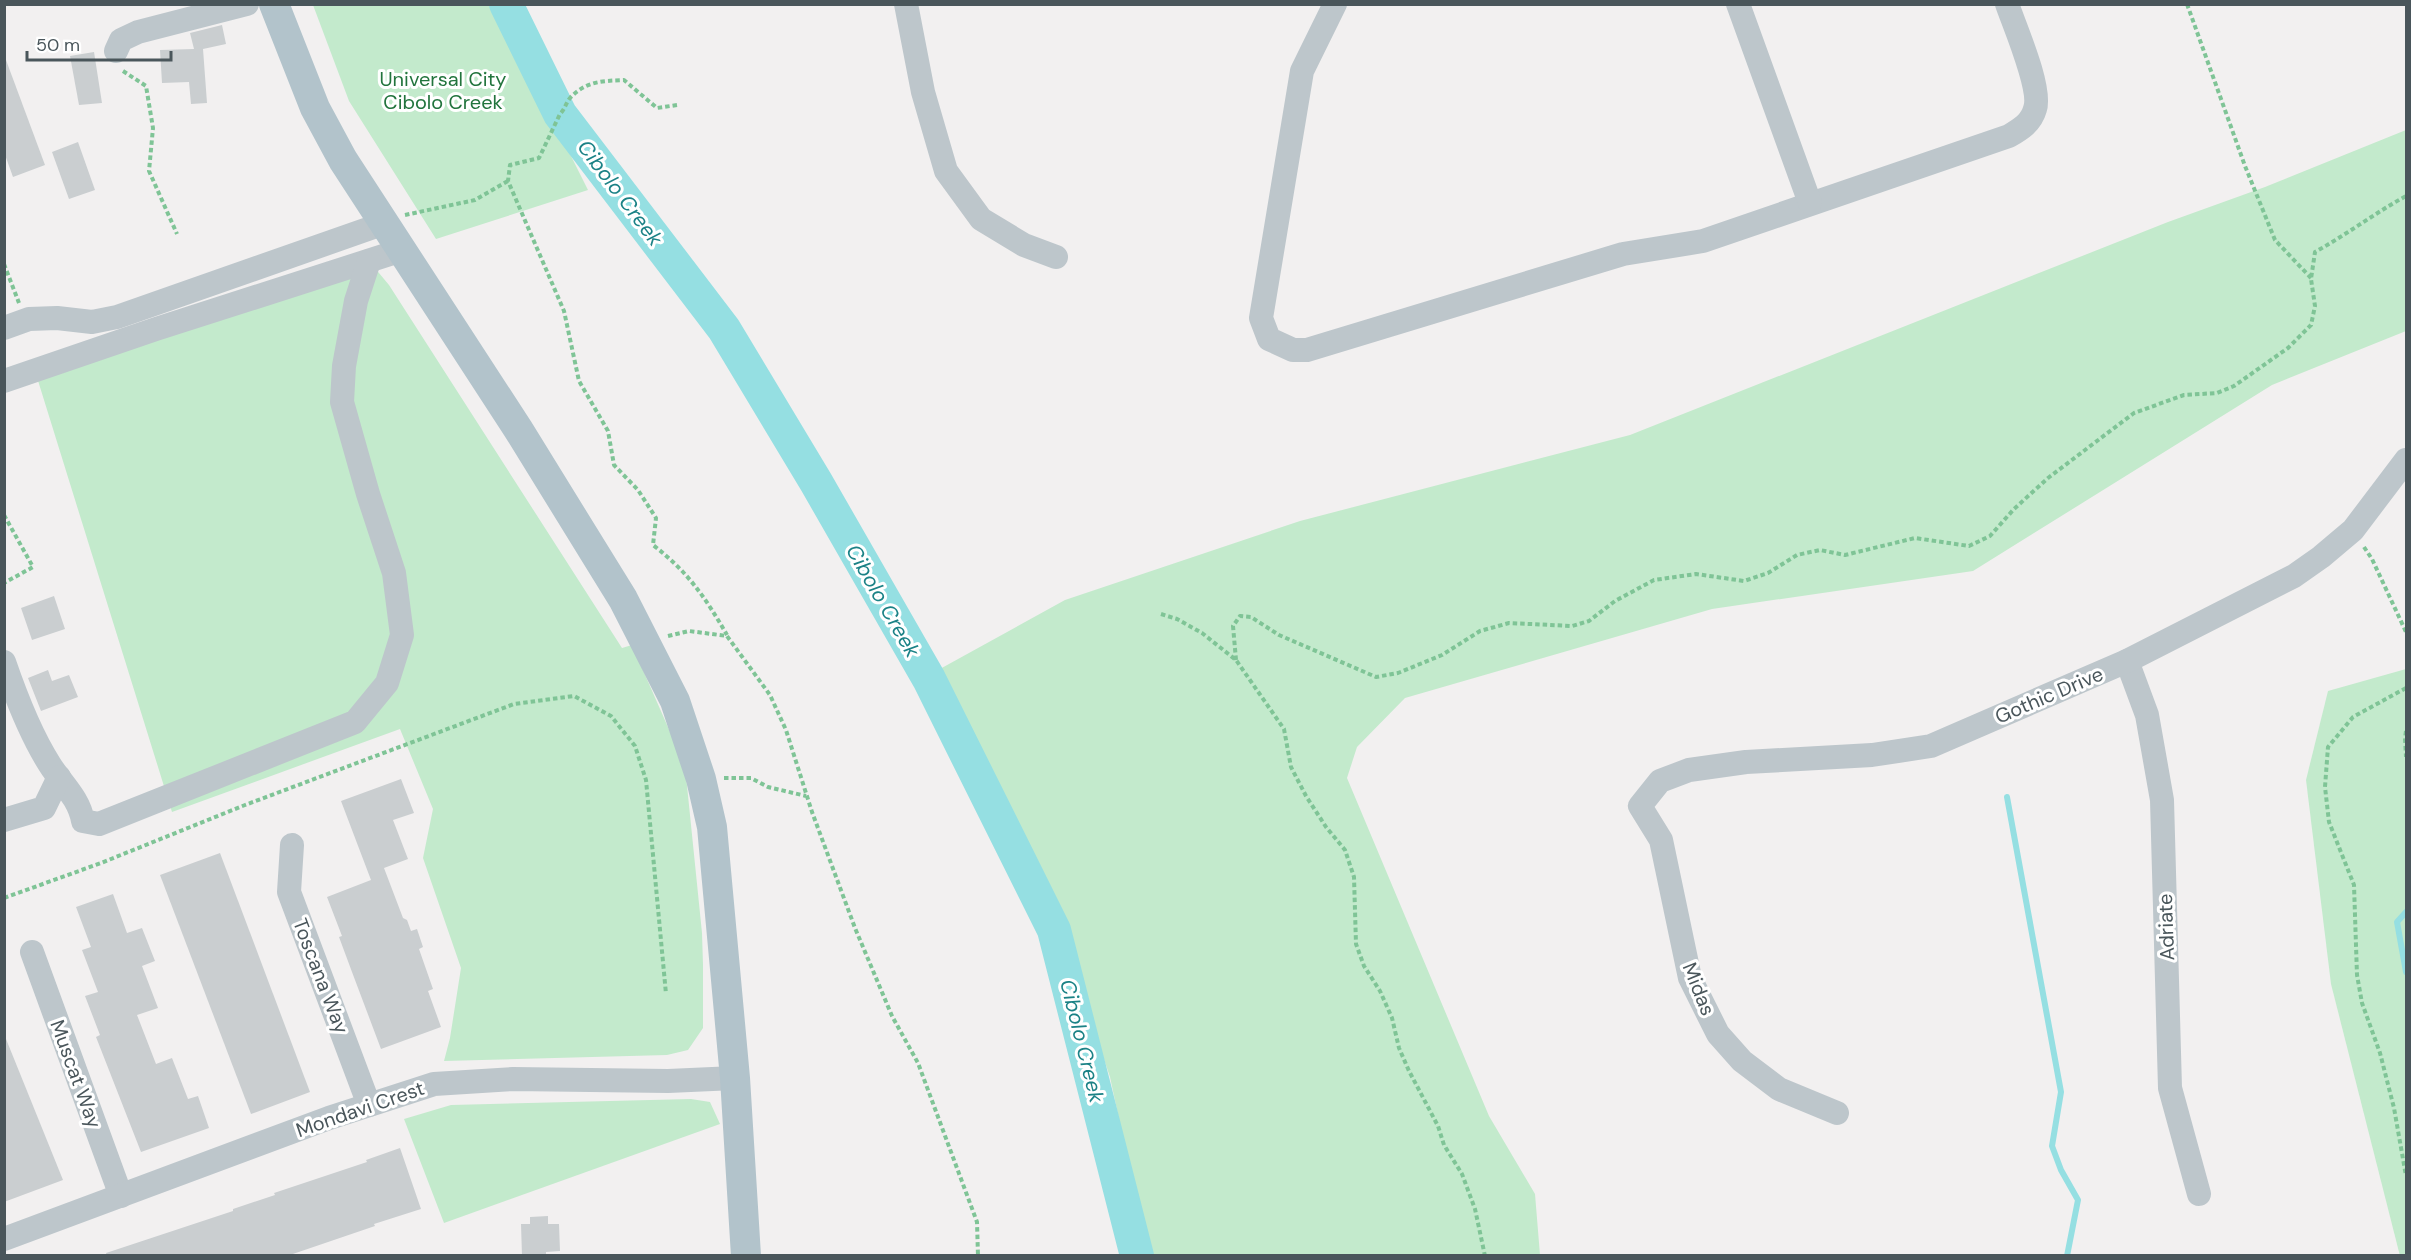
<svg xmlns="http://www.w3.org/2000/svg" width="2411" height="1260" font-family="'DM Sans',sans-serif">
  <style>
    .green { fill: #c3eacc }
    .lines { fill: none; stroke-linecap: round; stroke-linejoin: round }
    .stream { stroke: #95dfe2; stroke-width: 6 }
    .river { stroke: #95dfe2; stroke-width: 34 }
    .building { fill: #caced0 }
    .path { stroke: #7fc496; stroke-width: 4; stroke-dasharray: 4.5 3; stroke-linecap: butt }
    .minor { stroke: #bdc6cb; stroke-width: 24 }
    .major { stroke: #b2c3cb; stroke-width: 30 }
    .labels { text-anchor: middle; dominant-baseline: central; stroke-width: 6; stroke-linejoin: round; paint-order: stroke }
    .park-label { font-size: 20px; fill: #22743d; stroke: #fff }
    .street-label { font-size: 20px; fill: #4a565b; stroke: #fff }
    .water-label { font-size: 21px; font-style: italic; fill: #1b8286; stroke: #fff }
  </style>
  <rect width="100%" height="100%" fill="#f2f0f0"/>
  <g class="green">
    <polygon points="313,5 500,5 507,28 588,190 436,239 349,101"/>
    <polygon points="2406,130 2406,331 2272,385 1973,571 1712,609 1405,698 1357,747 1347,778 1489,1116 1535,1194 1540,1255 1148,1255 1110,1077 1052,905 970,734 929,675 1065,600 1300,521 1630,435 2168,222 2265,187"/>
    <polygon points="369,261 389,285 622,648 632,645 685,766 702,933 703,965 703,1028 688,1050 667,1055 444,1061 450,1038 461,968 423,858 433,809 400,729 172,812 35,371"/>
    <polygon points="2406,669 2406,1255 2400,1256 2331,984 2306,780 2328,691"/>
    <polygon points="691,1099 710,1102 720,1124 444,1223 404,1119 451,1105"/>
  </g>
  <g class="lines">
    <g class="stream">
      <polyline points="2007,797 2061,1092 2052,1146 2061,1170 2078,1200 2067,1256"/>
      <polyline points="2406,912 2397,922 2406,972"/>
    </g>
    <polyline class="river" points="506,4 560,114 724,329 816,482 929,679 1054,930 1137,1256"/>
  </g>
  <g class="building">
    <polygon points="222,25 226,44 203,49 207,103 191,104 189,82 162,83 160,50 194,49 190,33"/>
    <polygon points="94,52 102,103 79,105 70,56"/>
    <polygon points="4,60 6,60 45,165 13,177 4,152"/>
    <polygon points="78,142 95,190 69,199 52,152"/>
    <polygon points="54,596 65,629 32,640 21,608"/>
    <polygon points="48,670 52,681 69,675 78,697 41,711 28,678"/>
    <polygon points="401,779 414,813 393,820 408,859 384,868 403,918 407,920 411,931 417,929 423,947 419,949 433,989 428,991 441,1027 381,1049 352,972 339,937 342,936 327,897 371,880 341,801"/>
    <polygon points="220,853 310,1092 251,1114 160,875"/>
    <polygon points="113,894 127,933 142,928 155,961 142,966 158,1008 137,1015 156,1064 172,1058 188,1099 198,1096 209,1128 141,1152 96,1037 100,1035 85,996 98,992 82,950 91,947 76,907"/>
    <polygon points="4,1034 63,1180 4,1202"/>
    <polygon points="400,1148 421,1209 374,1224 375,1226 287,1256 107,1256 106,1253 233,1211 233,1209 275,1195 274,1193 367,1162 366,1160"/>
    <polygon points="548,1216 548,1224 559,1224 560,1251 546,1252 546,1256 522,1256 521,1224 530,1224 530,1217"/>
  </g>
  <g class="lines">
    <g class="path">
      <polyline points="2187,4 2245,166 2275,240 2311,278"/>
      <polyline points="4,30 4,37"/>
      <polyline points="123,71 146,86 153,128 149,171 177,234"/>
      <path d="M 677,105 L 657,108 L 624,80 C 602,81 586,81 570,98 C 566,103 565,109 560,114 L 539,158 L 510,165 L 508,181 L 564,311 L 579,381 L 608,431 L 614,465 L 638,490 L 656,518 L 653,545 C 688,572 705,597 727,635"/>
      <polyline points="405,215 475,200 508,181"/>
      <polyline points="4,264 19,303"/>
      <polyline points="4,515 33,567 4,583"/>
      <polyline points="2364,547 2372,559 2406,632"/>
      <polyline points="1161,614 1177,619 1202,633 1236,660 1284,729 1291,767 1306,796 1326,827 1345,850 1354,877 1356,944 1364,966 1380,991 1392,1018 1399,1048 1409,1071 1438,1126 1444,1145 1462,1174 1475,1209 1485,1256"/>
      <polyline points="668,636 689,631 727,636 770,695 786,730 812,812 855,928 892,1016 918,1063 977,1222 978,1256"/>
      <path d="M 1236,660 L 1233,626 L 1240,616 L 1251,617 L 1279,635 L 1376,677 L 1398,673 L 1442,655 L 1480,631 L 1509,623 L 1572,626 L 1589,621 L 1615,601 L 1654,580 L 1696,574 L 1744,581 L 1768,573 L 1797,555 L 1820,550 L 1845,555 L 1915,538 L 1969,546 L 1990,536 L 2014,509 L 2048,478 L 2134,413 L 2184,395 L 2217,393 L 2234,386 L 2288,348 L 2311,325 L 2315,306 L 2311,279 L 2315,252 C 2346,235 2375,213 2406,196"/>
      <polyline points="2406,688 2353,717 2328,747 2325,787 2329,822 2354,885 2357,975 2362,1003 2380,1053 2394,1108 2406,1176"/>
      <polyline points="2406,731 2405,738 2406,757"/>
      <polyline points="724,778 751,778 768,787 806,796"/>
      <polyline points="4,898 101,863 245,805 514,704 574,696 611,716 635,746 646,780 666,994"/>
    </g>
    <g class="minor">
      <polyline points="906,4 923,92 946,171 981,219 1024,245 1056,257"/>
      <path d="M 1335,4 L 1302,71 L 1261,318 L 1269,339 L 1293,350 L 1307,350 L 1623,254 L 1703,241 L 2009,136 C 2021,129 2031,123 2035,109 C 2042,89 2015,27 2007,4"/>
      <polyline points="1738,4 1810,203"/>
      <polyline points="116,51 121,40 138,32 247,4"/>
      <polyline points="4,328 29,319 57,318 92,322 117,317 385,223"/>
      <polyline points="4,381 156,329 402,250"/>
      <polyline points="2127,661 2147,715 2162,800 2170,1088 2199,1194"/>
      <path d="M 4,662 C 16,697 30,734 50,765 C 62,784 79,798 83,821 L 99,824 L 355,722 L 387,683 L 402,635 L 394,573 L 368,494 L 342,402 L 344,366 L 356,301 L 369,261"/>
      <polyline points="4,820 44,808 59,777"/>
      <polyline points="292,845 289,892 369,1105"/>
      <polyline points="32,952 121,1196"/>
      <polyline points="1837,1113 1779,1089 1742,1061 1718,1034 1690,978 1661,840 1640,806 1660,781 1689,770 1746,762 1872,755 1931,746 2127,661 2294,576 2321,557 2353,530 2406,460"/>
      <polyline points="4,1239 329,1118 434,1084 513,1079 668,1081 735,1078"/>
    </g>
    <polyline class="major" points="274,4 315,108 343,160 518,429 623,599 675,701 701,779 712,827 735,1078 746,1256"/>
  </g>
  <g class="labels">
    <g class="park-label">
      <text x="443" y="79">Universal City<tspan x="443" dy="23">Cibolo Creek</tspan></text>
    </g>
    <g class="street-label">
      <text transform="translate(2049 695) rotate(-23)">Gothic Drive</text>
      <text transform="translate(2166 927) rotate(-92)">Adriate</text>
      <text transform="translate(321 976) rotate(69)">Toscana Way</text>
      <text transform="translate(1699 989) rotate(68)">Midas</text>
      <text transform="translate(76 1074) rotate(70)">Muscat Way</text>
      <text transform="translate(360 1109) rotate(-19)">Mondavi Crest</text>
    </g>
    <g class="water-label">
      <text transform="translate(620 193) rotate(53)">Cibolo Creek</text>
      <text transform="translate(883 601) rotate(60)">Cibolo Creek</text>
      <text transform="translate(1082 1041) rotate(76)">Cibolo Creek</text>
    </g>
  </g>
  <rect width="2411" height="1260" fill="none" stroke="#4a565b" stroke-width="12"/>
  <path d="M27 51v9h144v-9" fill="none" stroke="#4a565b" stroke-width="3"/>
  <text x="36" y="51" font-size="18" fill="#4a565b" stroke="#ffffff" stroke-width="4.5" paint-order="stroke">50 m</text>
</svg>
